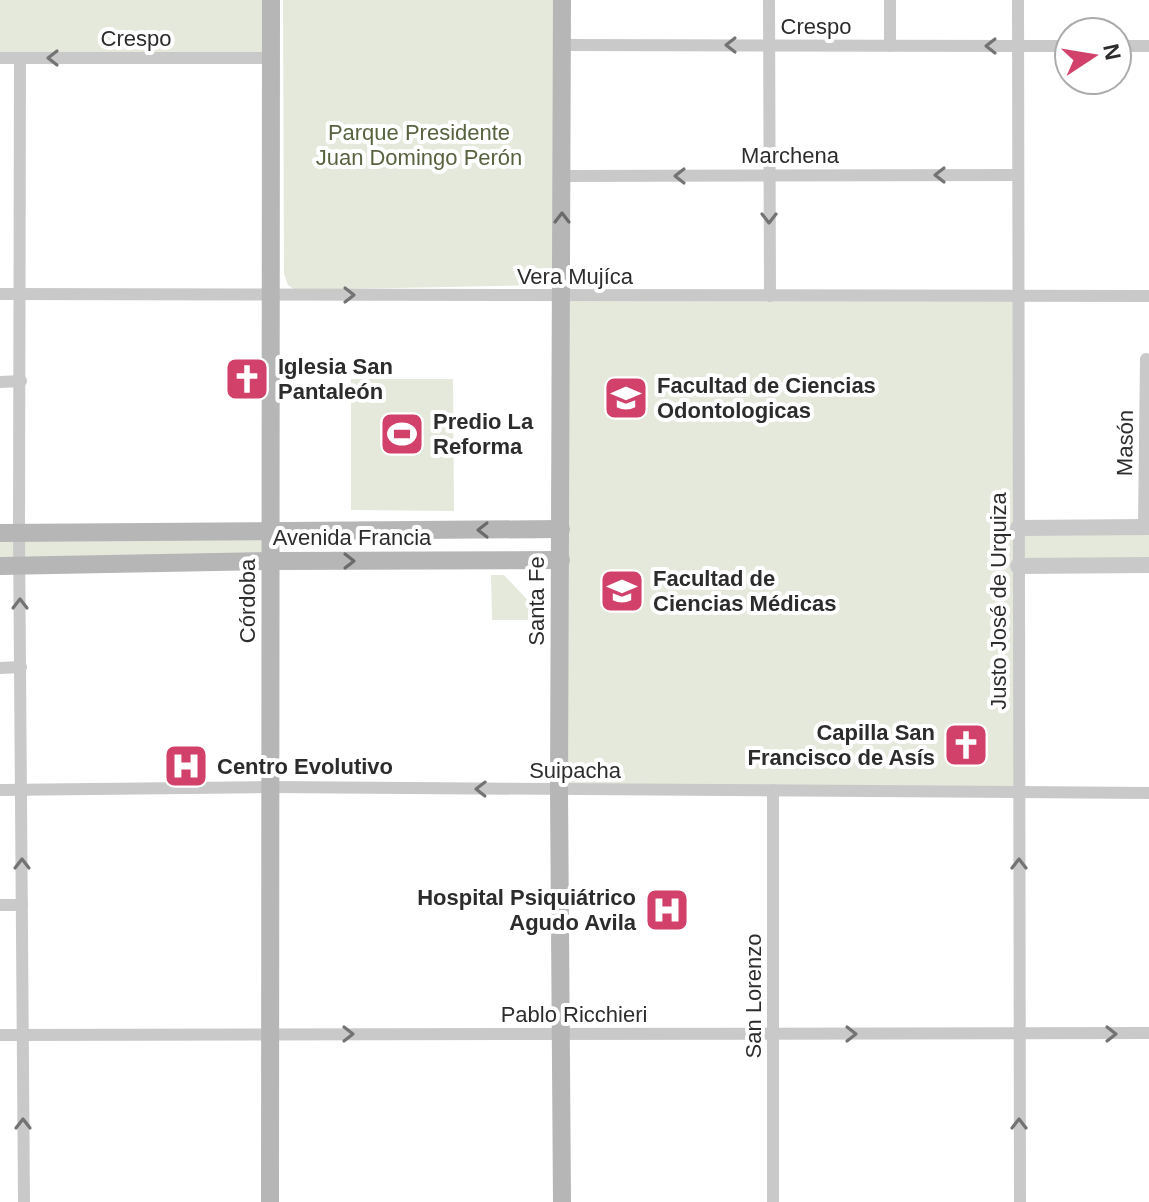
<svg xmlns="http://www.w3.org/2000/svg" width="1149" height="1202" font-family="Helvetica,sans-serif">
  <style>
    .green { fill: #e5e9db }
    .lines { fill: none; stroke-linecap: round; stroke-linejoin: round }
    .minor { stroke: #c9c9c9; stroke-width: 12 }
    .tertiary { stroke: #c9c9c9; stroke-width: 16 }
    .secondary { stroke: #b6b6b6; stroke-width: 18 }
    .oneway { stroke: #737373 }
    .oneway2 { stroke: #6a6a6a }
    .labels { text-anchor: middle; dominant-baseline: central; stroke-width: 8; stroke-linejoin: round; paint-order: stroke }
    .street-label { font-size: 22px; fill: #2c2c2c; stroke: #fff }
    .park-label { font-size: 22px; fill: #57633f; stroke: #fff }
    .poi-label { font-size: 22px; font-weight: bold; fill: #2c2c2c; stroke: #fff; text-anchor: start }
  </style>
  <rect width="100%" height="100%" fill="#fff"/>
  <g class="green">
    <rect x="0" y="0" width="271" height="58"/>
    <polygon points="283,0 555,0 554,274 549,282 541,285 295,290 288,285 284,274"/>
    <polygon points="562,296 1017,296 1018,527 1149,527 1149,565 1018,566 1019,791 559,790"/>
    <polygon points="351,379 453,379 454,511 351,510"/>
    <polygon points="271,530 271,561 0,566 0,533"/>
    <polygon points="491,575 504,575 535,608 536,620 492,620"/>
  </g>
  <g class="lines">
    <g class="minor">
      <polyline points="769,0 770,296"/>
      <polyline points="890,0 890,46"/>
      <polyline points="1018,0 1020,1202"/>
      <polyline points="562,45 1069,46"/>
      <polyline points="1117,46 1149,46"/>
      <polyline points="0,58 271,58"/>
      <polyline points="20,58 19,533 24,1202"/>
      <polyline points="562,176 1018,175"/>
      <polyline points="0,294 1149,296"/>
      <polyline points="0,382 21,381"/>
      <polyline points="1144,527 1146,359"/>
      <polyline points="0,668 21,667"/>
      <polyline points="0,790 270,787 1149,793"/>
      <polyline points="773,790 773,1202"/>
      <polyline points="0,905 22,905"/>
      <polyline points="0,1035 1149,1033"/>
    </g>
    <g class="tertiary">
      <polyline points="1018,528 1149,527"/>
      <polyline points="1018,566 1149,565"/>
    </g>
    <g class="secondary">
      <polyline points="562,0 559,790 562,1202"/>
      <polyline points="0,533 561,529"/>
      <polyline points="0,566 271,561 561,560"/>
      <polyline points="270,1202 271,0"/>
    </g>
  </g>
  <defs><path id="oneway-chevron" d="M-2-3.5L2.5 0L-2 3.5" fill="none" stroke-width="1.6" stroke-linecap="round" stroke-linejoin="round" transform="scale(2)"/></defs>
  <g class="oneway">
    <use href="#oneway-chevron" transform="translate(731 45) rotate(-180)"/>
    <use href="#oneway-chevron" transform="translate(991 46) rotate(-180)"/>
    <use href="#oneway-chevron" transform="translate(53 58) rotate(180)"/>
    <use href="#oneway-chevron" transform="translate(940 175) rotate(180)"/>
    <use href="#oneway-chevron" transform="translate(680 176) rotate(180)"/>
    <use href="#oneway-chevron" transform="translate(769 218) rotate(90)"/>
    <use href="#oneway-chevron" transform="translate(349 295)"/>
    <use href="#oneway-chevron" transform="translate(20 604) rotate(-90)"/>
    <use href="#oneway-chevron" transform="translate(481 789) rotate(-179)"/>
    <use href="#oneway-chevron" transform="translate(22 864) rotate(-90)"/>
    <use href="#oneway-chevron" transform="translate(1019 864) rotate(-90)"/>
    <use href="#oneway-chevron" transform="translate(348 1034)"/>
    <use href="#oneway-chevron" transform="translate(851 1034)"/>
    <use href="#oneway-chevron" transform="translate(1111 1034)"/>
    <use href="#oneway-chevron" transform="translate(23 1124) rotate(-90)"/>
    <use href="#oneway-chevron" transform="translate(1019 1124) rotate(-90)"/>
  </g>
  <g class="oneway2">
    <use href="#oneway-chevron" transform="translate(562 218) rotate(-90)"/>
    <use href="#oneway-chevron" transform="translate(483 530) rotate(180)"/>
    <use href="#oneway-chevron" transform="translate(349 561)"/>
  </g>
  <defs>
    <g id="church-square" transform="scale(2.3)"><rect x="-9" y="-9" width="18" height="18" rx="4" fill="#d1416a" stroke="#fff"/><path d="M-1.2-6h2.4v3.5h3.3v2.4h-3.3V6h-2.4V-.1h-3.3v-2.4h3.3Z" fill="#fff"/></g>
    <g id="university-square" transform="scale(2.3)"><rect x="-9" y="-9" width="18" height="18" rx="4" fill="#d1416a" stroke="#fff"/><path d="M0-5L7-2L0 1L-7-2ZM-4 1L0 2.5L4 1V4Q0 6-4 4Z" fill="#fff"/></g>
    <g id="stadium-square" transform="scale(2.3)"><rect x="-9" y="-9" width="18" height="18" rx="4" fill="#d1416a" stroke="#fff"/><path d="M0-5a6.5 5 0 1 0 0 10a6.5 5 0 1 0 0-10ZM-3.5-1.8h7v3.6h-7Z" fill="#fff"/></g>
    <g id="hospital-square" transform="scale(2.3)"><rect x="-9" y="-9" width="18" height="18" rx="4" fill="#d1416a" stroke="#fff"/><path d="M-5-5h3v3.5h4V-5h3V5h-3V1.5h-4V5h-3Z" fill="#fff"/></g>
  </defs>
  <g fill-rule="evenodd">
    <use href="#church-square" x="247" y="379"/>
    <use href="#university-square" x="626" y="398"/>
    <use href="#stadium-square" x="402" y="434"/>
    <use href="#university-square" x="622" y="591"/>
    <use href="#church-square" x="966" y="745"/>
    <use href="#hospital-square" x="186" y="766"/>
    <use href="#hospital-square" x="667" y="910"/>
  </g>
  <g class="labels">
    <g class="street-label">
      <text x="816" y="26">Crespo</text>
      <text x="136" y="38">Crespo</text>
      <text x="790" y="155">Marchena</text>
      <text x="575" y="276">Vera Mujíca</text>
      <text transform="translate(1125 443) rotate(-89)">Masón</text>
      <text x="352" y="537">Avenida Francia</text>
      <text transform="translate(247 601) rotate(-90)">Córdoba</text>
      <text transform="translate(536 601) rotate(-90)">Santa Fe</text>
      <text transform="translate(998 601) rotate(-90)">Justo José de Urquiza</text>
      <text x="575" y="770">Suipacha</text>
      <text transform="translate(753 996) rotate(-90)">San Lorenzo</text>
      <text x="574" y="1014">Pablo Ricchieri</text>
    </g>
    <g class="park-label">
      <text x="419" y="132">Parque Presidente<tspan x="419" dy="25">Juan Domingo Perón</tspan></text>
    </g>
    <g class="poi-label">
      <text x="278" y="366">Iglesia San<tspan x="278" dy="25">Pantaleón</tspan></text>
      <text x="657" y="385">Facultad de Ciencias<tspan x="657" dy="25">Odontologicas</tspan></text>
      <text x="433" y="421">Predio La<tspan x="433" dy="25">Reforma</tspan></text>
      <text x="653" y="578">Facultad de<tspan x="653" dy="25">Ciencias Médicas</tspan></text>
      <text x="935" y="732" text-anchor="end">Capilla San<tspan x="935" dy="25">Francisco de Asís</tspan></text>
      <text x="217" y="766">Centro Evolutivo</text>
      <text x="636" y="897" text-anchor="end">Hospital Psiquiátrico<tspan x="636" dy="25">Agudo Avila</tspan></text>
    </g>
  </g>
  <g transform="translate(1093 56) rotate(78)"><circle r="38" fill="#ffffff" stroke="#ababab" stroke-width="2"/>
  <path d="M0-6L14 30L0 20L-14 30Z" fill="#d1416a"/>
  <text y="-12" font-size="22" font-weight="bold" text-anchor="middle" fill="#2c2c2c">N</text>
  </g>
</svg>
